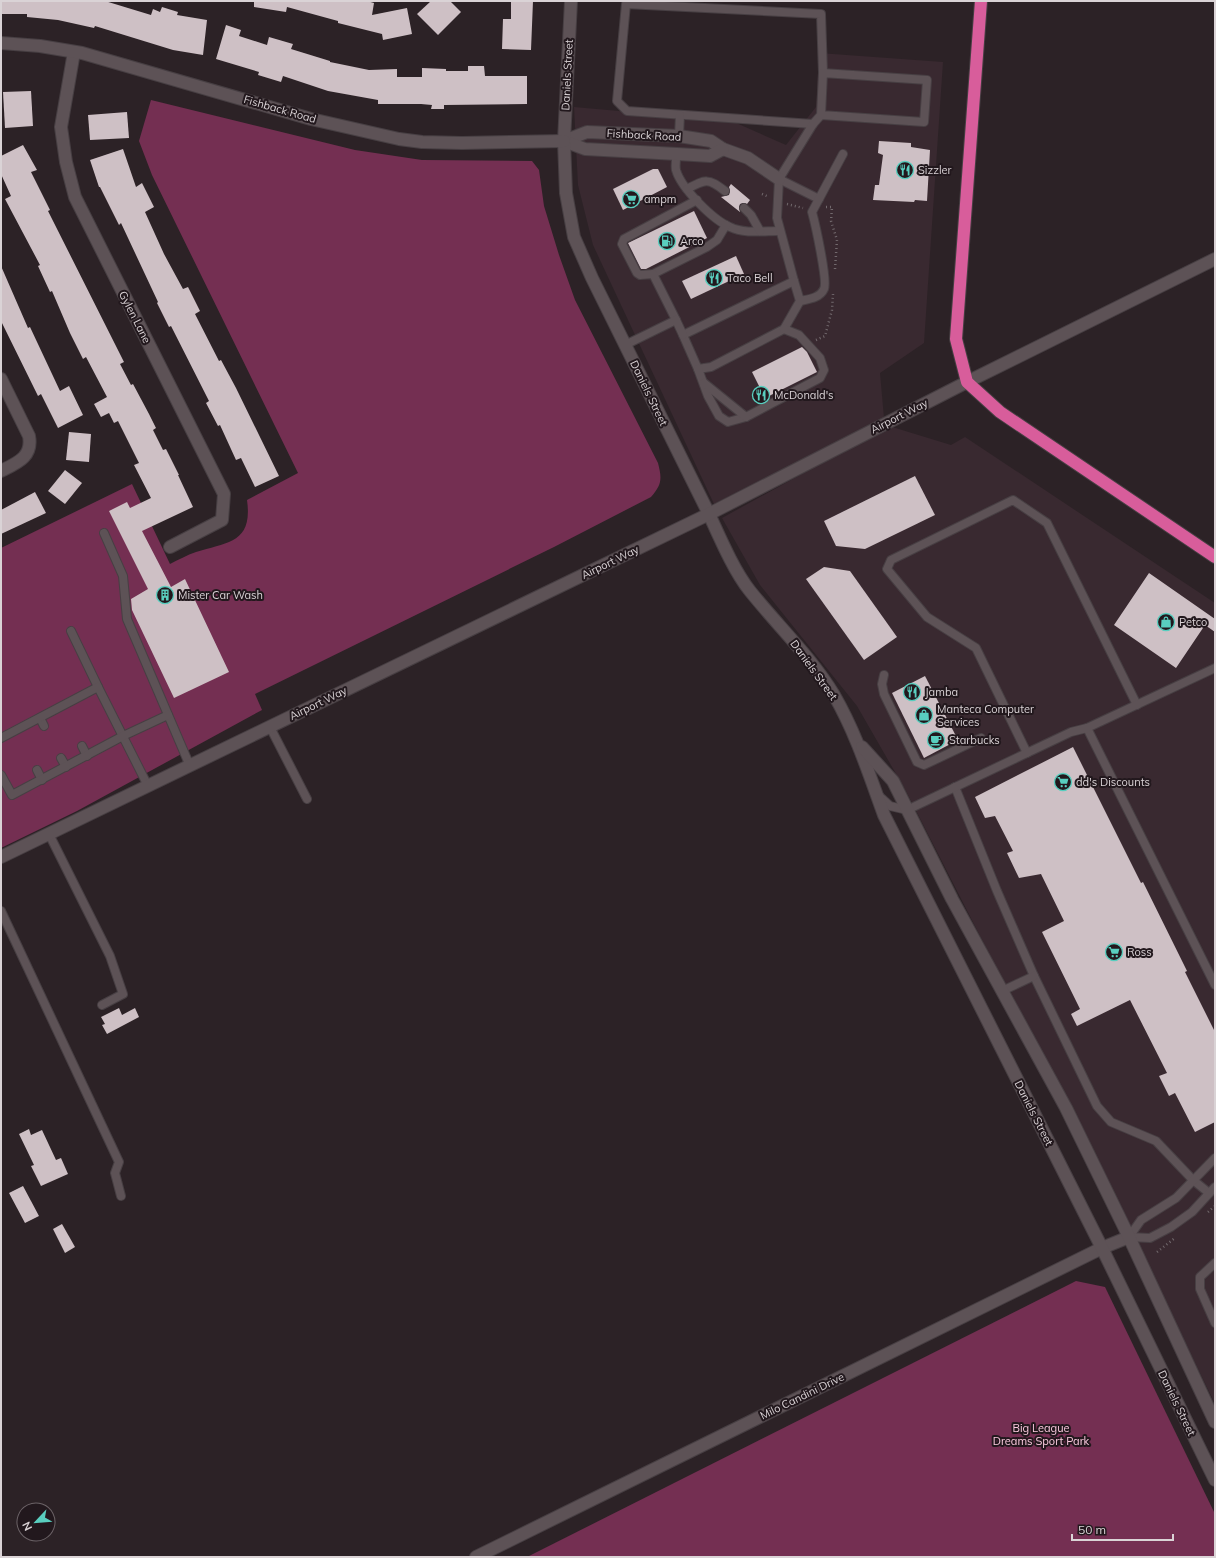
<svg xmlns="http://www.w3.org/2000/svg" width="1216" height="1558" font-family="Mulish,sans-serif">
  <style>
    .built { fill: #392930 }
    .green { fill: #742f52 }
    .building { fill: #cec0c5 }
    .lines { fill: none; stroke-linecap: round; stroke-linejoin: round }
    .service-casing { stroke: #473f43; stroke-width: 10 }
    .minor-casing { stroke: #473f43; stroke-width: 14 }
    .tertiary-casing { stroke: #473f43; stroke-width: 14 }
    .secondary-casing { stroke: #473f43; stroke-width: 14 }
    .motorway-casing { stroke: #473f43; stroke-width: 14 }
    .path { stroke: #72696d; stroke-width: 2.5; stroke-dasharray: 1 3; stroke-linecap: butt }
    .service { stroke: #5d5256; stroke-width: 8 }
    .minor { stroke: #5d5256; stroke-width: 12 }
    .tertiary { stroke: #5d5256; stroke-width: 12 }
    .secondary { stroke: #5d5256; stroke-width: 12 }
    .motorway { stroke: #d85d9b; stroke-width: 12 }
    .labels { text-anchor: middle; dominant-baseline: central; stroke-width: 4; stroke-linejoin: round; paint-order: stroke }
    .street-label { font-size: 11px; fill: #dad3d6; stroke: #22181d }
    .poi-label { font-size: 11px; fill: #dad3d6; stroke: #22181d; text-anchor: start }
    .park-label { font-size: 11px; fill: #fbcadf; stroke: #22181d }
  </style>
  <rect width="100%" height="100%" fill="#2c2226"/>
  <g class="built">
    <polygon points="819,53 943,62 924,343 880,373 884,418 714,504 593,245 578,185 574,107 653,114 699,111 734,122 786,145 816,107"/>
    <polygon points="889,426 951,445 965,437 1215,603 1215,1404 1135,1239 907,793 857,706 760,585 722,518"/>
  </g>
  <g class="green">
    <path d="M 151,100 L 355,150 L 422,160 L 532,161 L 539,170 L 544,206 L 559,255 L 575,300 L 658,463 C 662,479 662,484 651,497 L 554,547 L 255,694 L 262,710 L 77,811 L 1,848 L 1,548 L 132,484 L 170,564 C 178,560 187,555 196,552 C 228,542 253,543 247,500 L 298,473 L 152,175 L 139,141 Z"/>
    <polygon points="1076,1281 1105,1287 1215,1514 1215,1557 527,1557"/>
  </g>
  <g class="building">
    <polygon points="1,1 105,1 151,15 153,9 160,12 162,7 178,12 177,15 207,20 203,55 173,50 95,26 94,28 58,20 27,17 27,14 1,14"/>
    <polygon points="254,1 367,1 374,3 372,15 407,8 412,34 383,40 382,34 338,23 338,21 287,7 286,12 254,7"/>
    <polygon points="431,1 450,1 461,12 438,35 417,14"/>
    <polygon points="511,1 533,1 531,50 502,49 503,19 511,19"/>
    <polygon points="226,25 241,30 239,36 267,45 269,37 293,44 291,49 330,61 330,62 369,70 397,69 397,77 422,77 422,68 446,69 446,71 468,71 468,66 484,66 485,76 527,76 527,104 444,105 444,109 431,109 432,105 421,104 378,104 378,100 328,91 283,76 281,82 258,75 259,72 216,59"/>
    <polygon points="31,91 33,126 5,128 3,92"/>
    <polygon points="127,112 129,138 90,140 88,115"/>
    <polygon points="879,141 911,143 911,147 930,150 927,201 915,200 914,202 873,200 875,185 879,185 883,155 878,153"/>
    <polygon points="23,145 37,170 31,172 50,210 48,211 124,362 120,364 131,385 133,384 149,414 156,428 153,430 163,450 166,449 179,475 178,475 193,507 142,531 171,587 185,579 229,672 174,698 132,610 131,599 148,589 109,511 127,502 130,508 151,498 134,465 139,463 118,421 114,423 109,413 101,417 94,404 107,397 86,357 83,359 70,333 52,291 50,292 38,266 40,265 5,199 11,196 1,174 1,156"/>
    <polygon points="123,149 136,187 142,183 154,207 145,212 164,254 183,289 188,287 200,311 195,314 219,361 221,360 236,388 279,476 255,487 241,458 236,460 220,425 218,426 206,403 209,401 171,326 169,327 157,303 158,302 121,223 119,225 100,187 99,187 90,160"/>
    <polygon points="653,169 658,169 667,187 623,210 613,189"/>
    <polygon points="731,184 750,200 747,204 743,203 740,204 739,207 740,212 721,197 729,195 730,191 729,187"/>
    <polygon points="694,211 707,238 646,269 641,269 628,243"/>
    <polygon points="736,256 744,274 691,299 682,281"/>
    <polygon points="1,266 28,328 30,327 60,391 69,386 83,415 58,428 41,394 38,396 1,321"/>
    <polygon points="802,347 807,352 817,372 765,398 752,372"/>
    <polygon points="69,432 91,434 89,462 66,460"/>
    <polygon points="65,470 82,483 65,504 48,491"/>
    <polygon points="915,476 935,515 865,549 836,546 824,521"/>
    <polygon points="35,492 46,513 1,534 1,510"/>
    <polygon points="824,567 850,571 897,637 864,660 806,579"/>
    <polygon points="1149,573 1215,619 1215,632 1205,625 1176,668 1114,625"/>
    <polygon points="925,676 958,740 924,758 892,693"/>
    <polygon points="1073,747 1141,883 1143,882 1187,971 1185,972 1215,1032 1215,1122 1195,1132 1175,1093 1169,1096 1159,1076 1167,1073 1130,1000 1077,1026 1071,1014 1080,1009 1042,932 1064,921 1041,874 1019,878 1007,853 1013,851 995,816 985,818 975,797"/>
    <polygon points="119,1008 122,1015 135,1008 139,1017 107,1034 102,1025 105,1024 101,1017"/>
    <polygon points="29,1129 31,1135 42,1130 56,1160 61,1158 68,1174 41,1186 31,1166 34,1165 19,1134"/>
    <polygon points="23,1186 39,1216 25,1223 9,1193"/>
    <polygon points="62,1224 75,1247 65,1253 53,1229"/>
  </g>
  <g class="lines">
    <g class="service-casing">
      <g id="service">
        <polyline points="813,124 627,111 617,101 626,4 821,14 823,73"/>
        <polyline points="679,136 680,115"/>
        <path d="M 677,154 C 676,159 675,165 676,170 C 681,188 713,220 730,227 C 744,234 764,231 779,231"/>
        <polyline points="779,179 819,199"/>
        <path d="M 687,189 C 706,179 708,178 725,191"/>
        <polyline points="744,208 751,215 760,231"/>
        <polyline points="653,274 707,247 717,240 726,225"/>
        <polyline points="794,281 777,218 779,179 813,124 821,115 823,73 927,80 924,122 821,115"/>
        <path d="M 800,301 L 784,329 L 711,367 L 698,369 L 683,335 L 794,281 L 800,301 C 809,299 820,298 824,289 C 828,281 815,223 812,212 L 843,154"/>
        <polyline points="676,320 653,274 640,275 637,273 622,244 624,239 697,200"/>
        <polyline points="625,345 676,320 683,335"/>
        <polyline points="698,369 708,396 719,416 728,422 746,417 820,378 824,370 820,358 799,335 784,329"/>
        <polyline points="704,383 746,417"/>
        <polyline points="104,533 123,576 127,619 190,766"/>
        <polyline points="71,631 98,687"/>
        <polyline points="884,675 882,684 884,694 917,762 924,765 981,738"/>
        <polyline points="40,718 44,726"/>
        <polyline points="270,727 307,799"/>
        <polyline points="1087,728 1215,985"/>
        <polyline points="1,738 98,687 148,786"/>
        <polyline points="82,746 87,756"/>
        <polyline points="1027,753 976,648 927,617 887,569 891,560 1013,500 1047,523 1137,705"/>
        <polyline points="61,758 66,767"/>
        <polyline points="37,770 42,780"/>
        <polyline points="1,775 12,795 123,736 168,715"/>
        <polyline points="955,787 997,891 1034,976 1097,1106 1111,1122 1156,1141 1193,1180 1209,1193"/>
        <polyline points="878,795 890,806 907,810 1071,732 1087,728 1215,668"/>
        <polyline points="49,834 110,956 123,994 102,1005"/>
        <polyline points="1,911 119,1162 115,1173 121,1196"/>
        <polyline points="1002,991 1034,976"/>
        <polyline points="1129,1237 1141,1220 1176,1198 1215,1158"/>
        <polyline points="1129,1237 1150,1238 1171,1227 1192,1212 1215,1187"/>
        <polyline points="1215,1263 1200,1277 1200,1289 1215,1323"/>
      </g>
    </g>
    <g class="minor-casing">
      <g id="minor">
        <polyline points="74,52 61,127 66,162 75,197 224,494 222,520 170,547"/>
        <polyline points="564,141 587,132 679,136 711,141 723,149 748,158 779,179"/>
        <polyline points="564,141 585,149 677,154 710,156 723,149"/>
        <path d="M 1,379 L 29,436 C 33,457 17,463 1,471"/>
        <polyline points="476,1557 1102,1248 1129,1237"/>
      </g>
    </g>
    <g class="tertiary-casing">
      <g id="tertiary">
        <polyline points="571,1 564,141 566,193 574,237 592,278 709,514"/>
        <polyline points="1,43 40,46 82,53 311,119 399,139 422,142 462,143 564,141"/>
      </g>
    </g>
    <g class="secondary-casing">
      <g id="secondary">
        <path d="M 709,514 C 720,538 734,571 750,591 C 778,626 811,657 834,695 C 856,733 869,774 884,815 L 1102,1248 L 1215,1480"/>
        <polyline points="862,747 893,781 952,899 1066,1108 1129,1237 1215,1422"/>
        <polyline points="1,857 709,514 967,382 1215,259"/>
      </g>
    </g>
    <g class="motorway-casing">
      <polyline id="motorway" points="981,1 956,339 967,382 1000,412 1215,557"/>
    </g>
    <g class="path">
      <polyline points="762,194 769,197"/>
      <polyline points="787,204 803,208"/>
      <polyline points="826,207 832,207 831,221 837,240 835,269"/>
      <polyline points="816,340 825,336 832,310 833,294"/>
      <polyline points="1208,1212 1215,1206"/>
      <polyline points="1157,1252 1175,1238"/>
    </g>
    <use href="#service" class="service"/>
    <use href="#minor" class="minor"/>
    <use href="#tertiary" class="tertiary"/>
    <use href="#secondary" class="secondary"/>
    <use href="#motorway" class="motorway"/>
  </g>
  <defs>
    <g id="restaurant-ring" transform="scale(0.9)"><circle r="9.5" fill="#22181d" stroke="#59cebf" stroke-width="1.5"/><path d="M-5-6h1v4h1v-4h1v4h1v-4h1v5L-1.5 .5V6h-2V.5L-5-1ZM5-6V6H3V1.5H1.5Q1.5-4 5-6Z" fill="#59cebf"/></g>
    <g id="supermarket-ring" transform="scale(0.9)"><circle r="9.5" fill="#22181d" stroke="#59cebf" stroke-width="1.5"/><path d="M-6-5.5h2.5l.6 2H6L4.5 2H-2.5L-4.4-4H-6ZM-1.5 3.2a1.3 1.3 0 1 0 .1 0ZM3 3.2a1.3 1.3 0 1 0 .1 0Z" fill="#59cebf"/></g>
    <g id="fuel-ring" transform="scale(0.9)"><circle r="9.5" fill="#22181d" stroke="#59cebf" stroke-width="1.5"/><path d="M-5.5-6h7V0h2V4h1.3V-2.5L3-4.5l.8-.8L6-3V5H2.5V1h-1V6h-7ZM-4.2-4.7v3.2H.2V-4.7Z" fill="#59cebf"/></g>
    <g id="building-ring" transform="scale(0.9)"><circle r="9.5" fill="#22181d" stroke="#59cebf" stroke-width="1.5"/><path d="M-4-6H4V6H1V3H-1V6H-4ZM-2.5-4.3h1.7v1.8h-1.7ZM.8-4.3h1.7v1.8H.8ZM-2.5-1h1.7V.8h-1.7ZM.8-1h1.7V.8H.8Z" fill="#59cebf"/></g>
    <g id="shop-ring" transform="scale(0.9)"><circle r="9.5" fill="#22181d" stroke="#59cebf" stroke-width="1.5"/><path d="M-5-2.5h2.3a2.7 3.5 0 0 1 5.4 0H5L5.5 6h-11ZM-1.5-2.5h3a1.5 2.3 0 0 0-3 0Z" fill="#59cebf"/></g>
    <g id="cafe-ring" transform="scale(0.9)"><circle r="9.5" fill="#22181d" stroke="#59cebf" stroke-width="1.5"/><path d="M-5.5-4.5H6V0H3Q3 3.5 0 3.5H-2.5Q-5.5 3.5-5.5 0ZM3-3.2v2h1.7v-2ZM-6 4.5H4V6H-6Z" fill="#59cebf"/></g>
  </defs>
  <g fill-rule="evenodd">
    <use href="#restaurant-ring" x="905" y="170"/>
    <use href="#supermarket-ring" x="631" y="199"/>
    <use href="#fuel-ring" x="667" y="241"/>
    <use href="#restaurant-ring" x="714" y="278"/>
    <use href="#restaurant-ring" x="761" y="395"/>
    <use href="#building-ring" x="165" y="595"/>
    <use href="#shop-ring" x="1166" y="622"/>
    <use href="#restaurant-ring" x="912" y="692"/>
    <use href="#shop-ring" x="924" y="715"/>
    <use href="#cafe-ring" x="936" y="740"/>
    <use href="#supermarket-ring" x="1063" y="782"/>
    <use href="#supermarket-ring" x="1114" y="952"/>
  </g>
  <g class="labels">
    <g class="street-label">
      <text transform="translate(567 75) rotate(-87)">Daniels Street</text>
      <text transform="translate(280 109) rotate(16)">Fishback Road</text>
      <text transform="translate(644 135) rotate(3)">Fishback Road</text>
      <text transform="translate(135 317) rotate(63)">Gylen Lane</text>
      <text transform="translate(649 393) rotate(64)">Daniels Street</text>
      <text transform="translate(899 416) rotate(-27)">Airport Way</text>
      <text transform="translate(610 562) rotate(-26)">Airport Way</text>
      <text transform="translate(814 670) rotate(54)">Daniels Street</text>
      <text transform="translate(318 703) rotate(-26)">Airport Way</text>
      <text transform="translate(1034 1113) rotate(63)">Daniels Street</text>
      <text transform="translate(802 1396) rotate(-26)">Milo Candini Drive</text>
      <text transform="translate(1177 1403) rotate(64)">Daniels Street</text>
    </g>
    <g class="poi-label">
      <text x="918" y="170">Sizzler</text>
      <text x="644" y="199">ampm</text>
      <text x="680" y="241">Arco</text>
      <text x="727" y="278">Taco Bell</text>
      <text x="774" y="395">McDonald's</text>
      <text x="178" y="595">Mister Car Wash</text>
      <text x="1179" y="622">Petco</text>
      <text x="925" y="692">Jamba</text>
      <text x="937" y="709">Manteca Computer<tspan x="937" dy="13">Services</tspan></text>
      <text x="949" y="740">Starbucks</text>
      <text x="1076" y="782">dd's Discounts</text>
      <text x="1127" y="952">Ross</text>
    </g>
    <g class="park-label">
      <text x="1041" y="1428">Big League<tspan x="1041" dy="13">Dreams Sport Park</tspan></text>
    </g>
  </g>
  <rect width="1216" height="1558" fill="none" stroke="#dad3d6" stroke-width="4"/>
  <g transform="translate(36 1522) rotate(244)"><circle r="19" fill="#22181d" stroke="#6c6367"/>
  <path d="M0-3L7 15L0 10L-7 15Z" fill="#59cebf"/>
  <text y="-6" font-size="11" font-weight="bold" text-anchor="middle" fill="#dad3d6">N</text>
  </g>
  <path d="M1072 1534v6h101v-6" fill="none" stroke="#dad3d6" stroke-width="2"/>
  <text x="1078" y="1534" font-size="12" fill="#dad3d6" stroke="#22181d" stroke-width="3" paint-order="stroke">50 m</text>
</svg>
